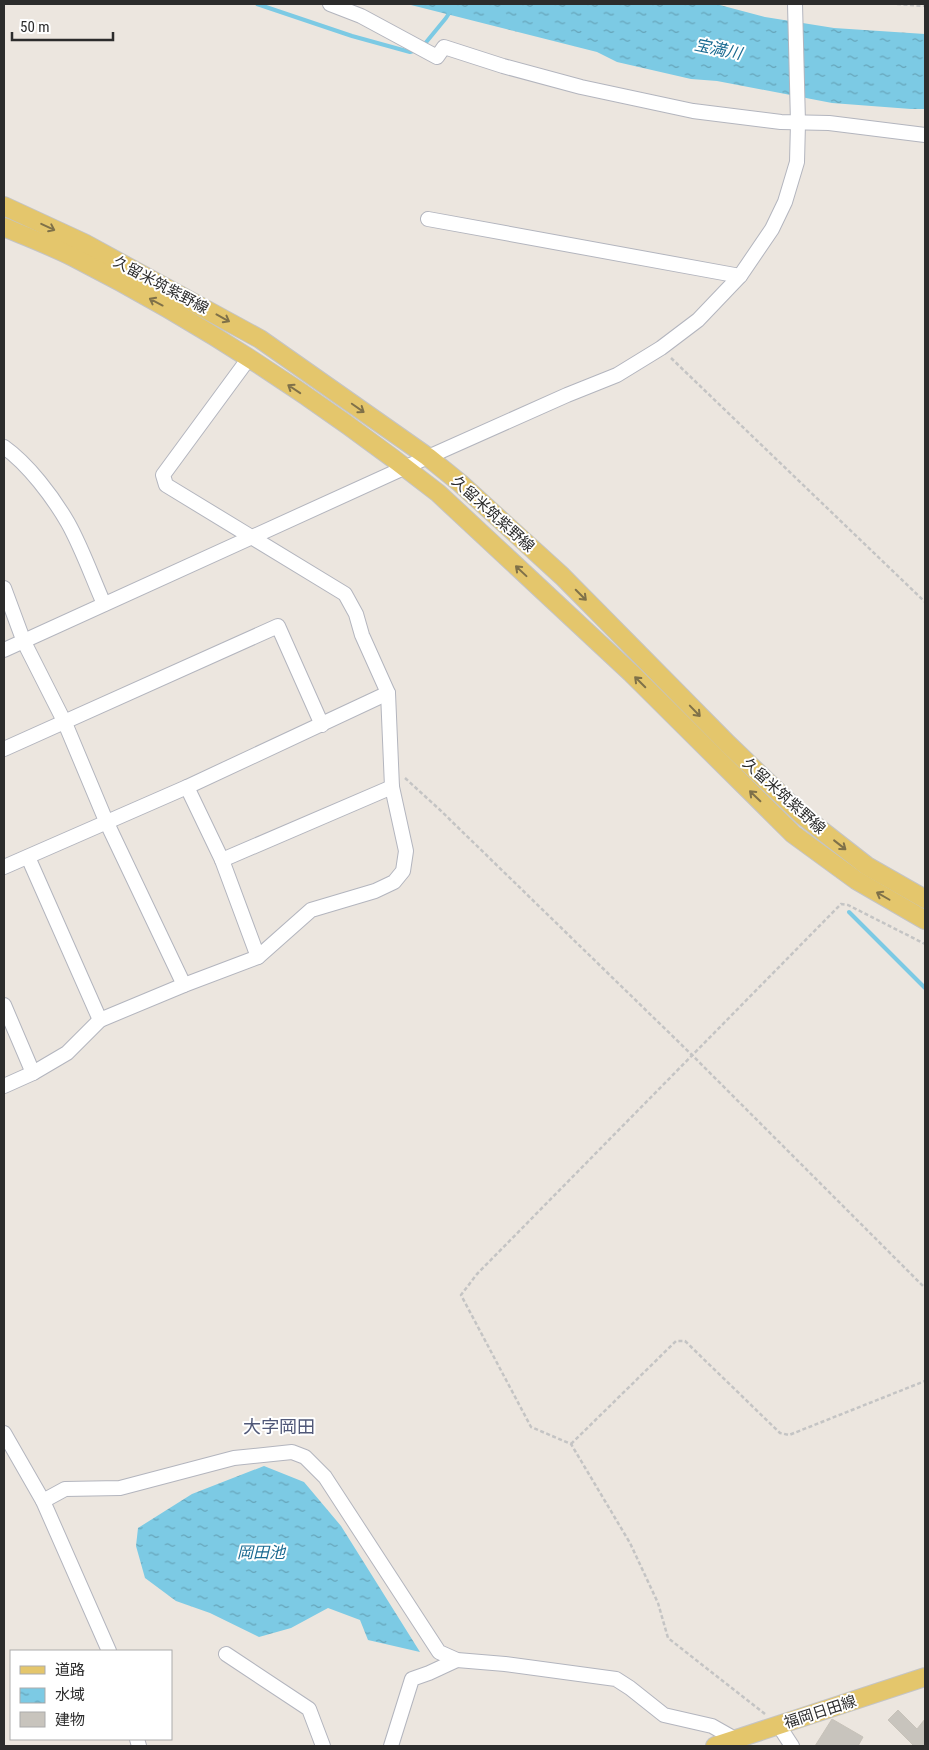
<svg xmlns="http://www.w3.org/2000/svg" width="929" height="1750" font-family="'Roboto Condensed','Noto Sans JP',sans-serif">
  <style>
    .water { fill: url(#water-ripples) }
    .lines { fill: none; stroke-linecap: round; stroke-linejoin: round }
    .stream { stroke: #7ccae4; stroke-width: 4 }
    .building { fill: #c8c4bd; stroke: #c7c2b9 }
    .minor-casing { stroke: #b3b5be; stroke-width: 16 }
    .major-casing { stroke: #c4c4c4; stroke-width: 20 }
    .path { stroke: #c4c4c4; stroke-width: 2.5; stroke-dasharray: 4 2.5; stroke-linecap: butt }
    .minor { stroke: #fff; stroke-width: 14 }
    .major { stroke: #e4c66c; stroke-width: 18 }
    .oneway { stroke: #7f7149 }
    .labels { text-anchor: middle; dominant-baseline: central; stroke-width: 4; stroke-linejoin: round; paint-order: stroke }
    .street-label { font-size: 15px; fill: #2c2c2c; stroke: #fff }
    .water-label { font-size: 16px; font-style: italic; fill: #1a6a91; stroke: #fff }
    .quarter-label { font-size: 18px; fill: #505878; stroke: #fff }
  </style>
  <defs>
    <pattern id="water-ripples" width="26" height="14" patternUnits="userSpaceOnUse" patternTransform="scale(1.25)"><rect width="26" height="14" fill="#7ccae4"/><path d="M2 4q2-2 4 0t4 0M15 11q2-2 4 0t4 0" fill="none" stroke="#66a4b9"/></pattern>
  </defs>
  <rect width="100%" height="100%" fill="#ece6df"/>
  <g class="water">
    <polygon points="407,4 716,4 765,17 834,28 925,34 925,109 911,109 832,103 717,81 691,79 617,62 597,52"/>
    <polygon points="264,1466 304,1482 341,1526 420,1652 368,1640 360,1620 328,1608 291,1628 259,1637 210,1613 176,1601 145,1578 136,1546 138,1528 192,1494"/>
  </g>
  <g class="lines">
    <g class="stream">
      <polyline points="257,4 352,36 410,52 417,50"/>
      <polyline points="423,46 446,18 455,4"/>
      <polyline points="849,912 925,988"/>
    </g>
  </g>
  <g class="building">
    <polygon points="898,1710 917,1729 925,1719 925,1746 914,1746 888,1720"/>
    <polygon points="832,1719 863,1737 858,1746 815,1746"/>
  </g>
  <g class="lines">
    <g class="minor-casing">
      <g id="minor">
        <polyline points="330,4 361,16 437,57 444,47 503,66 581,87 693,111 781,122 829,123 925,135"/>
        <polyline points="428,219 740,276"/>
        <path d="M 4,447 C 28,464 53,497 68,523 C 82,548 92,577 104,604"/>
        <polyline points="4,588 24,642 65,723 106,821 184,985"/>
        <polyline points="4,650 428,457 567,395 617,375 661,348 698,320 740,276 772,229 785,202 797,162 798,123 795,4"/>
        <polyline points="4,749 278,626 322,725"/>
        <polyline points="187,787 222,860 258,957"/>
        <polyline points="28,857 100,1020"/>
        <polyline points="222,860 392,787"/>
        <polyline points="4,867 187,787 388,693"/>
        <polyline points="4,1005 33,1073"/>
        <polyline points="4,1086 33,1073 67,1053 100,1020 184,985 258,957 311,910 375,891 394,882 403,871 406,851 392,787 388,693 362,635 356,614 345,594 166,485 163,475 249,358"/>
        <polyline points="4,1433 43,1501 109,1651"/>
        <polyline points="43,1501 65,1489 120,1488 234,1458 292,1452 305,1457 325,1477 439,1652 457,1660 505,1664 616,1679 630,1688 664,1715 712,1726 735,1739"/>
        <polyline points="226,1654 309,1709 323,1746"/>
        <polyline points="779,1726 792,1746"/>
        <polyline points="137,1739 139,1746"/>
        <polyline points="391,1746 412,1679 429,1673 457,1660"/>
      </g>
    </g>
    <g class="major-casing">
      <g id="major">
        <polyline points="4,206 84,243 260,339 428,457 460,483 562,576 728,744 803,816 867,866 925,899"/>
        <path d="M 4,227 C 27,237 51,246 73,257 C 201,322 325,404 438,493 L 631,673 L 793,834 L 856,880 L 925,920"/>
        <polyline points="715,1746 925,1677"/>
      </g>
    </g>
    <g class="path">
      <polyline points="897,4 925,6"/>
      <polyline points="671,358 925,602"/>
      <polyline points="405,778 439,809 691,1054 925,1288"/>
      <polyline points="571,1444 676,1341 685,1341 780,1433 789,1435 925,1381"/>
      <polyline points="765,1714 668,1638 658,1603 630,1543 571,1444 531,1427 461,1295 477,1274 841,904 848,905 925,944"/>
    </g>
    <use href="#minor" class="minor"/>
    <use href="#major" class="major"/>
  </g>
  <defs><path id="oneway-shaft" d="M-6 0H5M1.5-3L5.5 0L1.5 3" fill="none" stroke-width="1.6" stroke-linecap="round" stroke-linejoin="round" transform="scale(1.25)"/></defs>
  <g class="oneway">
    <use href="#oneway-shaft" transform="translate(48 227) rotate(25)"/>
    <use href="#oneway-shaft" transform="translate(156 302) rotate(-152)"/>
    <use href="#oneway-shaft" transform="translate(223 318) rotate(29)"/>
    <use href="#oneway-shaft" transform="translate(294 389) rotate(-146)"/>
    <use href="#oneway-shaft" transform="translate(358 408) rotate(35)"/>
    <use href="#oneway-shaft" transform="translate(521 571) rotate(-137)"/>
    <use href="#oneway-shaft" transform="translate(581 595) rotate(45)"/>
    <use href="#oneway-shaft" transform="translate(640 682) rotate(-135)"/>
    <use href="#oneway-shaft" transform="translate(695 711) rotate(46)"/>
    <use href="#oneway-shaft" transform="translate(755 796) rotate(-136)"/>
    <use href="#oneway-shaft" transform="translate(840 845) rotate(38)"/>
    <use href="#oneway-shaft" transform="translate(883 896) rotate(-150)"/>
  </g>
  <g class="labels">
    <g class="street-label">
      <text transform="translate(161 285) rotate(28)">久留米筑紫野線</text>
      <text transform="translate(493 514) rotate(42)">久留米筑紫野線</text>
      <text transform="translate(784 796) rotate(42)">久留米筑紫野線</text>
      <text transform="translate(820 1712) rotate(-18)">福岡日田線</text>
    </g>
    <g class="water-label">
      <text transform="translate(718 49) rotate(12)">宝満川</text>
      <text x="261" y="1552">岡田池</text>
    </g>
    <g class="quarter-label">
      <text x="279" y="1426">大字岡田</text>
    </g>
  </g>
  <rect width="929" height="1750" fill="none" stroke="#2c2c2c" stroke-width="10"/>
  <rect x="10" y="1650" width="162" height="90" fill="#ffffff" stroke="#ababab"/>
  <rect x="20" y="1666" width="25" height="8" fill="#e4c66c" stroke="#ababab"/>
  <text x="55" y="1675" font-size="15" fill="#2c2c2c">道路</text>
  <rect x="20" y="1688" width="25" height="15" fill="url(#water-ripples)" stroke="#ababab"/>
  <text x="55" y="1700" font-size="15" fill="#2c2c2c">水域</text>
  <rect x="20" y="1712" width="25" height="15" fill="#c8c4bd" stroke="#ababab"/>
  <text x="55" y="1725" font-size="15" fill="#2c2c2c">建物</text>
  <path d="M12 32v8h101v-8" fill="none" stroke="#2c2c2c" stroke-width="2.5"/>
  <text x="20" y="32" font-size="15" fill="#2c2c2c" stroke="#ffffff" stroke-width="4" paint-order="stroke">50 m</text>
</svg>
